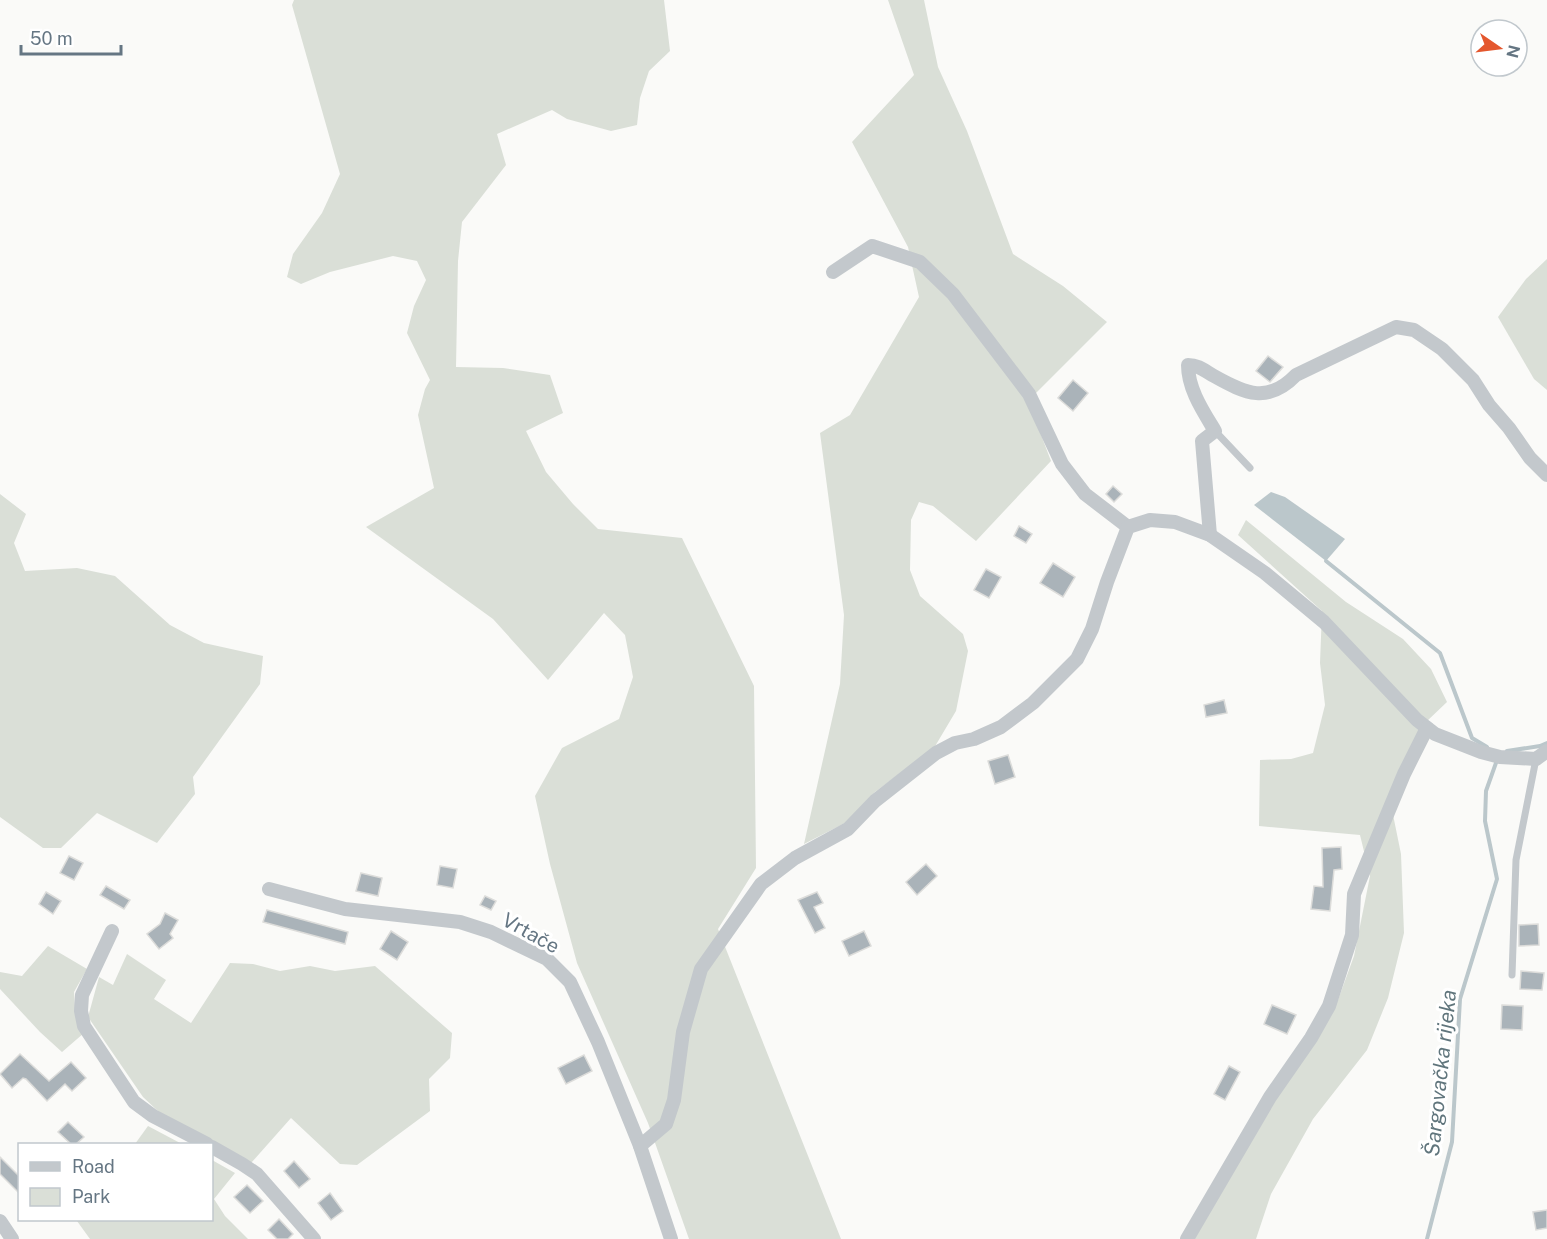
<svg xmlns="http://www.w3.org/2000/svg" width="1547" height="1239" font-family="'Public Sans',sans-serif">
  <style>
    .green { fill: #dadfd7 }
    .water { fill: #bbc7cb }
    .lines { fill: none; stroke-linecap: round; stroke-linejoin: round }
    .stream { stroke: #bbc7cb; stroke-width: 4 }
    .building { fill: #aab3b9; stroke: #dcdcda; stroke-width: 1.5 }
    .lane { stroke: #c3c8cc; stroke-width: 7 }
    .street { stroke: #c3c8cc; stroke-width: 14 }
    .labels { text-anchor: middle; dominant-baseline: central; stroke-width: 6; stroke-linejoin: round; paint-order: stroke }
    .street-label { font-size: 20px; fill: #657683; stroke: #fff }
    .water-label { font-size: 21px; font-style: italic; fill: #60757c; stroke: #fff }
  </style>
  <rect width="100%" height="100%" fill="#fafaf8"/>
  <g class="green">
    <polygon points="294,0 664,0 670,51 649,71 640,98 637,125 611,131 567,119 552,110 497,134 506,165 462,222 458,261 456,367 503,368 550,375 563,413 526,431 546,472 573,504 598,529 682,538 754,686 756,868 718,929 841,1239 689,1239 648,1123 577,963 550,864 535,796 562,748 619,719 633,677 625,635 604,613 548,680 493,619 366,527 434,488 418,415 425,389 430,380 407,333 414,306 426,280 417,261 393,256 330,272 301,284 287,277 293,254 322,213 340,174 292,5"/>
    <polygon points="888,0 924,0 938,67 967,131 1013,254 1063,286 1107,322 1028,401 1051,461 976,541 933,506 919,502 911,520 910,570 920,596 963,634 968,651 956,711 934,748 875,792 847,822 804,844 840,684 844,615 820,433 850,415 919,297 908,247 852,142 914,75"/>
    <polygon points="1547,259 1547,390 1534,379 1498,317 1526,279"/>
    <polygon points="0,494 26,514 14,543 25,571 77,568 115,576 170,625 204,643 263,656 260,684 193,777 195,794 157,843 97,813 61,848 43,848 0,817"/>
    <polygon points="1246,520 1346,602 1403,639 1431,669 1447,702 1426,722 1389,795 1401,854 1404,933 1388,998 1367,1050 1313,1119 1271,1194 1256,1239 1192,1239 1276,1097 1338,1000 1354,956 1370,876 1360,835 1259,826 1260,760 1291,759 1313,753 1325,705 1320,663 1322,611 1238,535"/>
    <polygon points="48,946 87,969 74,992 75,1006 84,1033 62,1052 40,1032 0,989 0,972 22,976"/>
    <polygon points="127,954 166,980 154,999 191,1023 230,963 253,964 280,971 310,966 335,971 375,966 452,1033 450,1058 429,1079 430,1111 357,1165 340,1164 291,1118 251,1163 161,1114 143,1097 88,1017 99,977 113,985"/>
    <polygon points="148,1126 182,1144 135,1144"/>
    <polygon points="212,1160 235,1173 214,1199 225,1216 248,1239 90,1239 77,1221 212,1220"/>
  </g>
  <polygon class="water" points="1271,492 1285,497 1345,539 1326,561 1254,505"/>
  <g class="lines">
    <g class="stream">
      <polyline points="1326,561 1440,653 1472,738 1487,747"/>
      <polyline points="1507,751 1540,746 1547,743"/>
      <polyline points="1427,1239 1452,1142 1460,999 1497,879 1485,821 1486,791 1497,760"/>
    </g>
  </g>
  <g class="building">
    <polygon points="1268,356 1283,367 1270,382 1256,371"/>
    <polygon points="1073,380 1088,393 1073,411 1058,398"/>
    <polygon points="1113,486 1122,494 1114,502 1106,494"/>
    <polygon points="1019,526 1032,534 1026,543 1014,536"/>
    <polygon points="1053,563 1075,577 1063,597 1040,583"/>
    <polygon points="986,569 1001,577 989,598 974,590"/>
    <polygon points="1224,700 1227,713 1206,717 1204,705"/>
    <polygon points="1008,755 1015,777 995,784 988,761"/>
    <polygon points="1341,847 1342,869 1334,870 1330,911 1311,909 1314,886 1323,887 1322,848"/>
    <polygon points="69,856 83,863 74,880 60,873"/>
    <polygon points="926,864 937,876 917,895 906,882"/>
    <polygon points="440,866 457,869 453,888 437,885"/>
    <polygon points="361,873 382,878 378,896 356,891"/>
    <polygon points="106,886 130,900 124,909 100,895"/>
    <polygon points="46,892 61,901 53,914 39,904"/>
    <polygon points="817,892 823,903 814,907 825,928 815,933 798,900"/>
    <polygon points="485,896 496,901 491,910 480,905"/>
    <polygon points="267,910 348,932 345,944 263,922"/>
    <polygon points="165,913 178,920 170,934 173,938 159,949 147,934 160,924"/>
    <polygon points="1538,924 1539,945 1519,946 1519,925"/>
    <polygon points="391,931 408,942 397,960 380,949"/>
    <polygon points="864,931 871,946 849,956 842,941"/>
    <polygon points="1521,971 1544,973 1542,990 1520,989"/>
    <polygon points="1272,1005 1296,1015 1287,1034 1264,1024"/>
    <polygon points="1502,1005 1523,1006 1522,1030 1501,1029"/>
    <polygon points="20,1054 49,1081 71,1062 86,1078 72,1091 65,1084 47,1101 26,1079 23,1078 12,1088 0,1074"/>
    <polygon points="584,1055 592,1071 566,1084 558,1068"/>
    <polygon points="1229,1066 1240,1072 1225,1100 1214,1094"/>
    <polygon points="68,1122 84,1137 76,1144 71,1144 58,1132"/>
    <polygon points="0,1157 20,1177 20,1194 0,1174"/>
    <polygon points="294,1161 310,1179 299,1188 284,1171"/>
    <polygon points="247,1185 263,1201 250,1213 234,1197"/>
    <polygon points="330,1193 343,1211 331,1220 318,1203"/>
    <polygon points="1547,1210 1547,1228 1536,1230 1533,1212"/>
    <polygon points="279,1219 293,1234 288,1239 277,1239 268,1230"/>
  </g>
  <g class="lines">
    <g class="lane">
      <polyline points="1215,431 1250,468"/>
      <polyline points="1512,975 1516,860 1536,759"/>
    </g>
    <g class="street">
      <polyline points="833,272 872,246 920,262 953,294 1029,394 1062,464 1085,494 1128,527"/>
      <path d="M 1210,535 L 1202,441 L 1215,431 C 1203,411 1188,389 1188,365 C 1199,365 1205,371 1214,376 C 1246,394 1268,404 1296,375 L 1396,327 L 1414,330 L 1442,349 L 1473,380 L 1489,405 L 1509,428 L 1530,458 L 1547,475"/>
      <polyline points="269,889 345,909 460,922 491,932 547,959 570,982 598,1042 640,1146 671,1239"/>
      <polyline points="112,931 82,995 81,1011 84,1026 134,1102 153,1116 207,1144"/>
      <polyline points="640,1146 666,1124 674,1100 683,1032 701,969 761,884 795,858 848,829 875,801 936,753 955,743 974,739 1001,727 1033,703 1077,659 1092,629 1107,582 1128,527 1150,520 1175,522 1210,535 1265,573 1324,622 1417,720 1435,734 1481,752 1500,757 1536,759 1547,751"/>
      <polyline points="212,1147 242,1164 257,1174 314,1239"/>
      <polyline points="0,1221 12,1239"/>
      <polyline points="1187,1239 1270,1097 1311,1038 1329,1006 1352,935 1354,894 1404,774 1427,728"/>
    </g>
  </g>
  <g class="labels">
    <g class="street-label">
      <text transform="translate(531 933) rotate(29)">Vrtače</text>
    </g>
    <g class="water-label">
      <text transform="translate(1440 1073) rotate(-84)">Šargovačka rijeka</text>
    </g>
  </g>
  <rect x="18" y="1143" width="195" height="78" fill="#ffffff" stroke="#c1c8cd" stroke-width="1.5"/>
  <rect x="30" y="1162" width="30" height="9" fill="#c3c8cc" stroke="#c1c8cd" stroke-width="1.5"/>
  <text x="72" y="1173" font-size="18" fill="#657683">Road</text>
  <rect x="30" y="1188" width="30" height="18" fill="#dadfd7" stroke="#c1c8cd" stroke-width="1.5"/>
  <text x="72" y="1203" font-size="18" fill="#657683">Park</text>
  <g transform="translate(1499 48) rotate(104)"><circle r="28" fill="#ffffff" stroke="#c1c8cd" stroke-width="1.5"/>
  <path d="M0-4.5L10 22L0 15L-10 22Z" fill="#e4572e"/>
  <text y="-9" font-size="16" font-weight="bold" text-anchor="middle" fill="#657683">N</text>
  </g>
  <path d="M21 45v9h100v-9" fill="none" stroke="#657683" stroke-width="3"/>
  <text x="30" y="45" font-size="18" fill="#657683" stroke="#ffffff" stroke-width="4.5" paint-order="stroke">50 m</text>
</svg>
